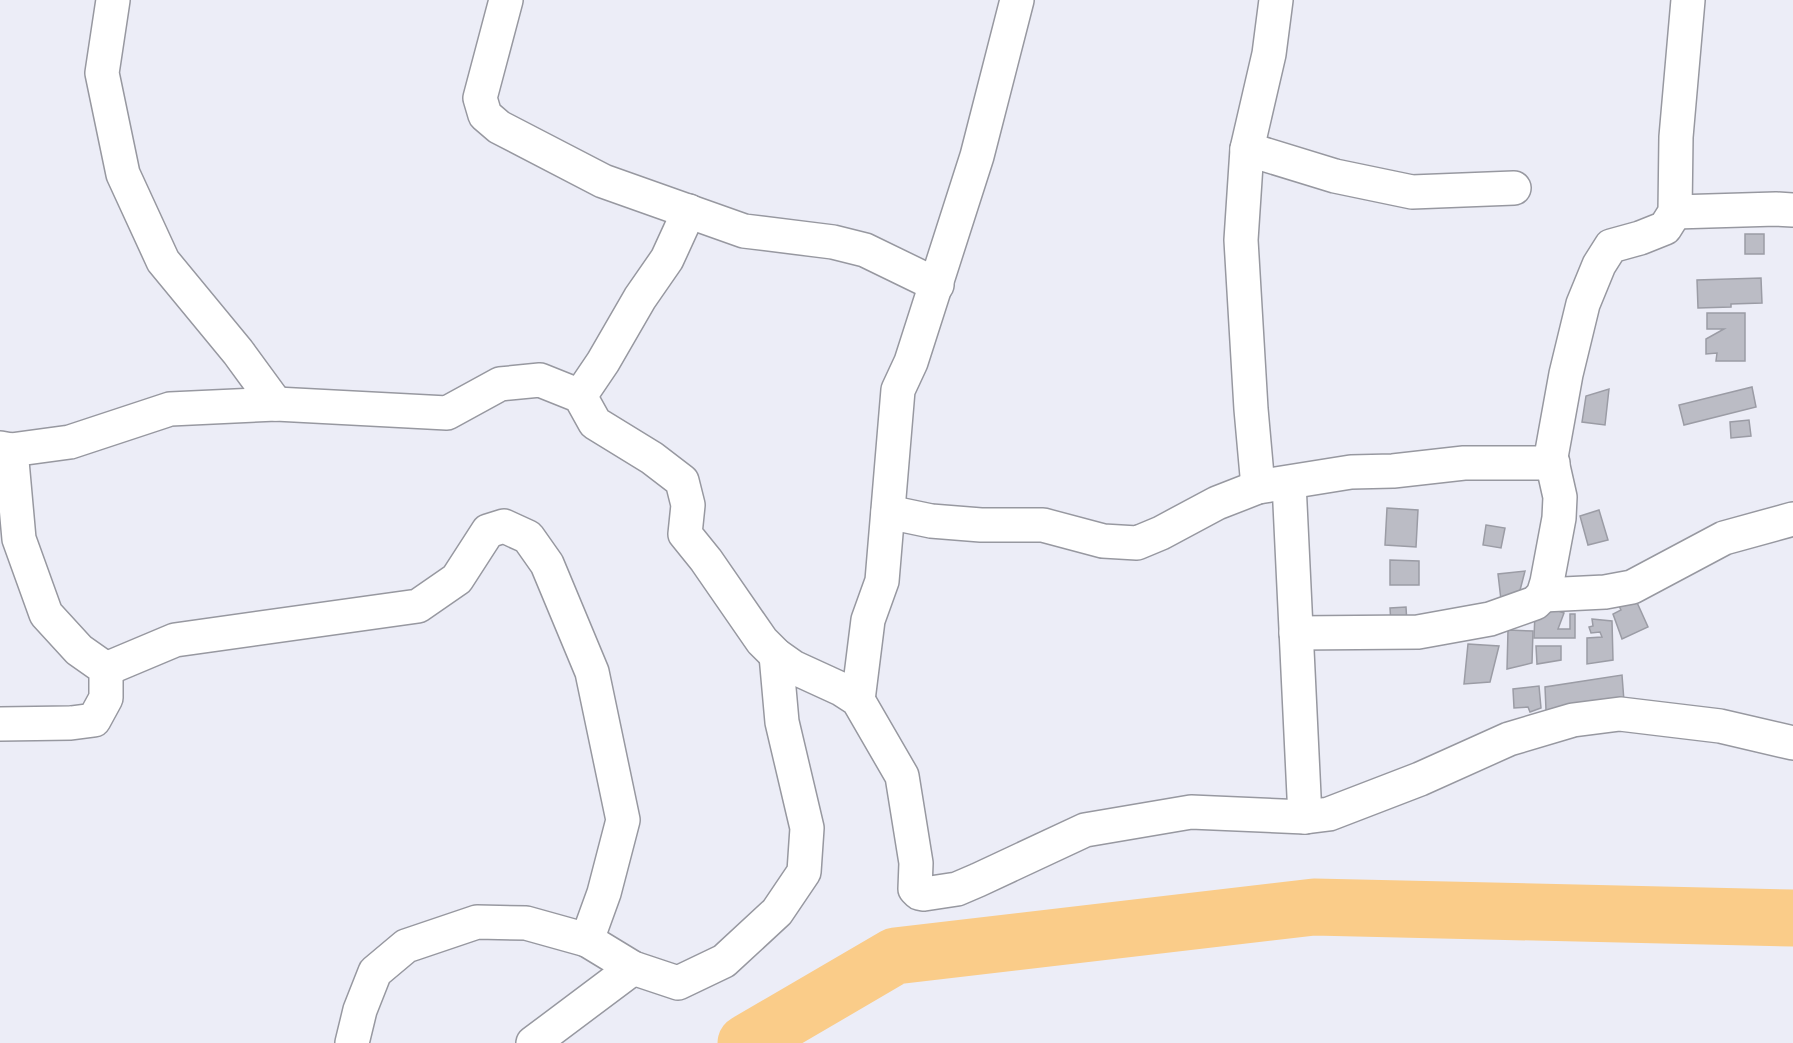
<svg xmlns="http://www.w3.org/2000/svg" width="1793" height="1043" font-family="Raleway,sans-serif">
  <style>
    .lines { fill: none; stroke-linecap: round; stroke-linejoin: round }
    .river { stroke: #facc89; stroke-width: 57 }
    .building { fill: #bbbcc5; stroke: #9b9ca5; stroke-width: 1.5 }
    .minor-casing { stroke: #9798a0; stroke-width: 36 }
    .minor { stroke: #fff; stroke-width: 33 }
  </style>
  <rect width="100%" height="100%" fill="#ecedf7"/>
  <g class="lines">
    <polyline class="river" points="746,1043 895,956 1314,907 1793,918"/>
  </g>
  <g class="building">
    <rect x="1745" y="234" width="19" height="20"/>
    <polygon points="1761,278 1762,303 1731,304 1731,307 1698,308 1697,280"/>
    <polygon points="1707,313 1745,313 1745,361 1716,361 1717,353 1706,354 1706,339 1724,329 1707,329"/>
    <polygon points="1752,387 1756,407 1684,425 1679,405"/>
    <polygon points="1609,389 1605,425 1582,422 1586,396"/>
    <polygon points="1749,420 1751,436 1731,438 1730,422"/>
    <polygon points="1387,508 1418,510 1416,547 1385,545"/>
    <polygon points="1599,510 1608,540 1588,545 1580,516"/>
    <polygon points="1486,525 1505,528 1501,548 1483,545"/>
    <polygon points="1390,560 1419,561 1419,585 1390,585"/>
    <polygon points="1525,571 1518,598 1501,600 1498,574"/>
    <polygon points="1635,598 1648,627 1622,639 1613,614 1621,610 1618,604"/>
    <polygon points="1406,607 1407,624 1391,624 1390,608"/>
    <polygon points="1550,608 1564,613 1558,629 1570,629 1570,614 1575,614 1575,638 1534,638 1535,613"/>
    <polygon points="1592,619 1612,621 1613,660 1587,664 1587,638 1602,637 1600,632 1591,633 1589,627 1593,626"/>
    <polygon points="1508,630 1533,631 1532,663 1507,669"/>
    <polygon points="1468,644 1499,646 1490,682 1464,684"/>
    <polygon points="1536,646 1561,646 1561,660 1537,664"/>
    <polygon points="1622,675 1624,701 1546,710 1545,687"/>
    <polygon points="1539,686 1541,708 1530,712 1528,707 1514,708 1513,689"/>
  </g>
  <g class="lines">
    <g class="minor-casing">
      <g id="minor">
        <polyline points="113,0 102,73 123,174 163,261 238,352 276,404"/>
        <polyline points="506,0 480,98 485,115 499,127 603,181 744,231 833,242 865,250 937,285"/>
        <polyline points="1247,149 1335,176 1412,192 1514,188"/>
        <polyline points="1675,212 1776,209 1793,210"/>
        <polyline points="580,396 603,362 640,298 667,259 689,211"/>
        <polyline points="0,448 11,450 70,442 170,409 276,404 447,413 500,384 540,380 580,396 595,423 652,458 682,481 688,505 685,534 706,560 762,641 776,655 793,667 841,689 858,700 902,776 916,863 915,889 919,893 924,894 957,889 978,880 1085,830 1191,812 1305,817 1329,814 1420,779 1509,739 1573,720 1620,714 1720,726 1793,743"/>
        <polyline points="1289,483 1305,817"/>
        <polyline points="1258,487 1251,409 1241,240 1247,149 1269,54 1276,0"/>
        <polyline points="888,512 931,521 981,525 1043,525 1103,541 1137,543 1161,533 1217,503 1258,487 1351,472 1393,471 1464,463 1553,463"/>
        <polyline points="1543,595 1605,592 1632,587 1724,538 1793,519"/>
        <polyline points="1296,633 1418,632 1490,619 1535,603 1543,595 1547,582 1559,518 1560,497 1551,457 1566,374 1583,304 1599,265 1611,246 1640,238 1665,228 1675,212 1676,137 1688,0"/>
        <polyline points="106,669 175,640 418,606 457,579 488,531 504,526 528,537 547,564 592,672 623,820 604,893 587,940 633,968 678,983 724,961 777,912 804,872 807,828 782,722 776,655"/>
        <polyline points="858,700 868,620 882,581 898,390 911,362 977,156 1017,0"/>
        <polyline points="0,724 71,723 94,720 106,698 106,669 79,650 46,614 19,539 11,450"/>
        <polyline points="352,1043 360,1010 375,972 406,946 477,922 526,923 587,940"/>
        <polyline points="533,1043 633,968"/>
      </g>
    </g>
    <use href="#minor" class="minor"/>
  </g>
</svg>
